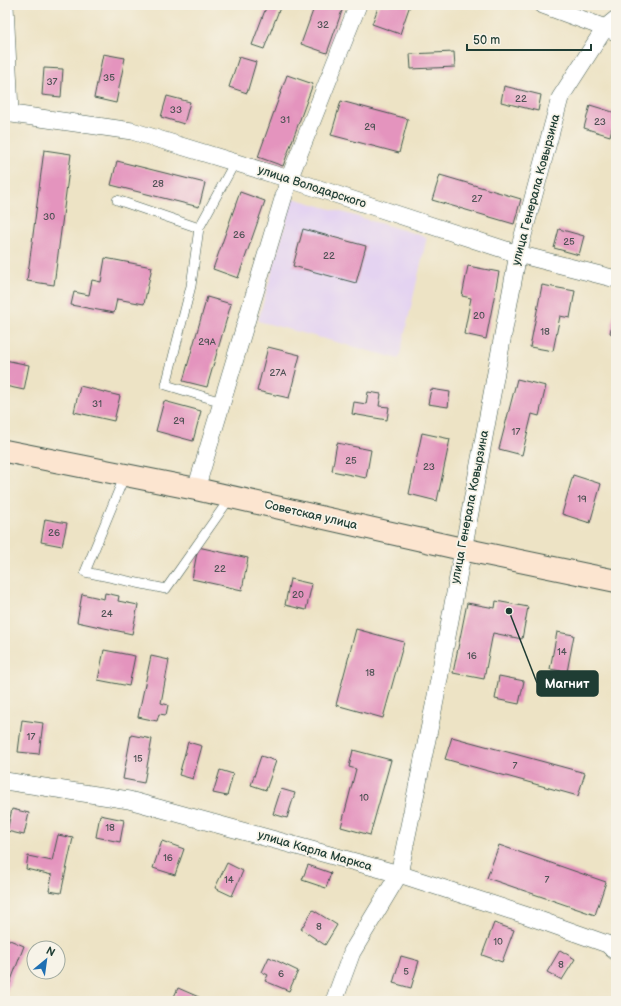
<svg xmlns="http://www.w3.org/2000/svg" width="621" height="1006" font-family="'Balsamiq Sans',sans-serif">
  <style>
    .built { fill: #e4d3f1 }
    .building { fill: #e494be }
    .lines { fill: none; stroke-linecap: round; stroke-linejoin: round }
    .lane-casing { stroke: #3e564a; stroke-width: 10 }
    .street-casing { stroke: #3e564a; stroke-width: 18 }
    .secondary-casing { stroke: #3e564a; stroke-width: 24 }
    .lane { stroke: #fff; stroke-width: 9 }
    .street { stroke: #fff; stroke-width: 17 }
    .secondary { stroke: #fce5d0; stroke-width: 22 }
    .labels { text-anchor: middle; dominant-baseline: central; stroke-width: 3.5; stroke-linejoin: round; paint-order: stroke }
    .number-label { font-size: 10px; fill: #505356 }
    .street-label { font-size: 12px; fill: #1f3d34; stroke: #f7f3e8 }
    .leader { fill: none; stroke: #1f3d34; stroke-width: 1.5 }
    .callout-dot { fill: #1f3d34; stroke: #f7f3e8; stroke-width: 1.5 }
    .callout { fill: #1f3d34; stroke: #1f3d34; stroke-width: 1.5 }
    .callout-label { font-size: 13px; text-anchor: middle; font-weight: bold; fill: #fff }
  </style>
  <rect width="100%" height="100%" fill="#f7f3e8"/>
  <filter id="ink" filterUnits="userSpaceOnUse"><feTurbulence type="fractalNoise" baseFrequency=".025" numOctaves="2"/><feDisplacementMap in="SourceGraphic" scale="8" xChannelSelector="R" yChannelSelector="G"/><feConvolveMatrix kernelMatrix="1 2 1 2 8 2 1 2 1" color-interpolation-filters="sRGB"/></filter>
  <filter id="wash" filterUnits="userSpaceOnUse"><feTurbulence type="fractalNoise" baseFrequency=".012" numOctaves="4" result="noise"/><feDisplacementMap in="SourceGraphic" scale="16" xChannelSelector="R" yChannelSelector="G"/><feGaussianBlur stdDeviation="0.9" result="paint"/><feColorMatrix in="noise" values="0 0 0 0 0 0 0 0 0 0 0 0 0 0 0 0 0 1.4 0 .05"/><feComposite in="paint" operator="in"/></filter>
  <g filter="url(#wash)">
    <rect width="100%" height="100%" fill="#ede3c5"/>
    <polygon class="built" points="293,198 427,237 399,359 258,321"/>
    <g id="blocks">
      <g class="building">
        <polygon points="267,5 281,5 264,49 252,45"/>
        <polygon points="315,5 344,5 327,53 301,44"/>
        <polygon points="379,5 410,5 400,34 372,24"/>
        <polygon points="454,52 455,67 411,69 410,54"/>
        <polygon points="103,54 125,58 116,103 94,98"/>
        <polygon points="239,57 256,62 247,93 229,87"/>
        <polygon points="44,68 63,69 61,97 42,95"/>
        <polygon points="287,75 313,84 283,166 258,157"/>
        <polygon points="504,86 541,95 538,111 501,102"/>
        <polygon points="167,96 190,102 184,124 161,117"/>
        <polygon points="341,101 408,119 399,153 331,135"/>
        <polygon points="590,105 616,113 610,136 584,128"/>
        <polygon points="44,150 71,154 54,285 27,281"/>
        <polygon points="5,157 9,157 8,187 5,187"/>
        <polygon points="117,161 205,183 199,207 111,185"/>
        <polygon points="440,175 521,199 514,224 432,200"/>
        <polygon points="240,192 265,201 238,278 213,269"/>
        <polygon points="303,229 366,246 356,283 293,266"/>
        <polygon points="559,229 584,236 579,255 554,248"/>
        <polygon points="105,258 152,267 144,304 117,299 114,313 71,305 74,292 89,295 92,280 101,282"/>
        <polygon points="468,266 499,272 486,339 464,334 471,298 462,296"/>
        <polygon points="542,285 575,291 570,318 560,316 553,351 530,347"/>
        <polygon points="207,297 231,304 207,387 183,381"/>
        <polygon points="615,309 616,309 616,335 610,333"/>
        <polygon points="268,347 300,355 289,398 257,391"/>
        <polygon points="5,360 29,365 24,390 5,386"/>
        <polygon points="517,379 546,386 539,416 532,414 522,455 499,449"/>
        <polygon points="80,386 120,396 114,421 74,412"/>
        <polygon points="431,389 450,392 448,407 428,404"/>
        <polygon points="368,392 381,394 379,406 389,407 387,420 352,414 354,402 366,404"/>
        <polygon points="164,401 201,411 193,441 156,431"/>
        <polygon points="422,433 450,439 437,501 409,494"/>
        <polygon points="337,443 371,450 366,478 332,471"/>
        <polygon points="573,475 601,484 590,523 562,514"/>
        <polygon points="45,519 67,523 62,546 41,542"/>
        <polygon points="198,547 248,558 242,590 192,579"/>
        <polygon points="290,579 312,584 306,610 285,605"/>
        <polygon points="105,593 119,596 118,601 138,605 132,634 77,622 82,594 104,599"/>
        <polygon points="496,601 528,607 522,639 493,633 484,679 453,673 467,603 495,608"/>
        <polygon points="356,629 404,642 383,718 336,705"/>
        <polygon points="557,632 574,635 567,672 550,669"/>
        <polygon points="104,650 135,656 129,686 98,680"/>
        <polygon points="151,656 169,660 161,703 168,705 166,715 159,714 157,721 138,717"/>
        <polygon points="499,676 524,681 519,704 495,699"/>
        <polygon points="22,720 43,723 39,754 18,752"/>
        <polygon points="131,735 152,739 144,783 123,779"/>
        <polygon points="452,737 585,773 578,796 445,759"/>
        <polygon points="188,742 202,746 193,779 179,775"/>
        <polygon points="353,750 391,760 370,835 341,827 356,769 349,767"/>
        <polygon points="261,756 276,761 266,790 251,785"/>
        <polygon points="220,770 233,774 227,796 213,793"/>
        <polygon points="281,789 295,793 287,818 273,814"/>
        <polygon points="12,809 29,813 24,835 7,831"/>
        <polygon points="100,815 124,820 120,842 96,837"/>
        <polygon points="58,835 73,838 61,893 49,891 52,875 26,869 28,856 52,861"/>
        <polygon points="162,841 184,849 175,875 153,868"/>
        <polygon points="499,845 606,882 595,915 487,878"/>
        <polygon points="227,863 243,871 232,896 215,888"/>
        <polygon points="308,865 331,873 326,888 302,880"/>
        <polygon points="313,910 337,925 325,945 301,929"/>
        <polygon points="494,923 514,930 502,962 482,955"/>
        <polygon points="5,938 24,946 5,996"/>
        <polygon points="560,950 575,959 562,980 547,972"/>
        <polygon points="401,956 419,961 411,988 393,983"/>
        <polygon points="269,957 298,971 289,991 265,981 268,975 262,972"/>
        <polygon points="178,988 201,998 199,1001 172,1001"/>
      </g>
    </g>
  </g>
  <g filter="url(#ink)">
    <use href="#blocks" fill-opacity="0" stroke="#3e564a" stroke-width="1"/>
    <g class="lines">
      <g class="lane-casing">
        <g id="lane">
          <polyline points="117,200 199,228"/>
          <polyline points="222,402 166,385 191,286 199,228 235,162"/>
          <polyline points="125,475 85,572 166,589 230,498"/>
        </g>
      </g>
      <g class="street-casing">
        <g id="street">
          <polyline points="5,5 10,112"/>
          <polyline points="543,5 616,32"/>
          <polyline points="5,113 132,131 289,179 518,254 616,279"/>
          <polyline points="196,489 289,179 358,5"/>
          <polyline points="5,781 129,800 399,874 528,916 607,944 616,952"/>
          <polyline points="334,1001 352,952 399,874 435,701 518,254 560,98 605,28 616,19"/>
        </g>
      </g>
      <g class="secondary-casing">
        <polyline id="secondary" points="5,451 196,489 462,549 616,581"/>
      </g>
      <use href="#lane" class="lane"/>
      <use href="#street" class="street"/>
      <use href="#secondary" class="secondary"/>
    </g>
  </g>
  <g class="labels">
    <g class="number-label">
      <text x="323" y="25">32</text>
      <text x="109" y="78">35</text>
      <text x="52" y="82">37</text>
      <text x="521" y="99">22</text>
      <text x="176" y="110">33</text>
      <text x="285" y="120">31</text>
      <text x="600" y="122">23</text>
      <text x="370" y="127">29</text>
      <text x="158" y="184">28</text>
      <text x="477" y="199">27</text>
      <text x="49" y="217">30</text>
      <text x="239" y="235">26</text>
      <text x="569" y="242">25</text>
      <text x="329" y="256">22</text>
      <text x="479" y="316">20</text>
      <text x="545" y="332">18</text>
      <text x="207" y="342">29А</text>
      <text x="278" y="373">27А</text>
      <text x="97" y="404">31</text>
      <text x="179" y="421">29</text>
      <text x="516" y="432">17</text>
      <text x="351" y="461">25</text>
      <text x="429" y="467">23</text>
      <text x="582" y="499">19</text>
      <text x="54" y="533">26</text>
      <text x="220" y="569">22</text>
      <text x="298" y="595">20</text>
      <text x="107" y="614">24</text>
      <text x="562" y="652">14</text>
      <text x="472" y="656">16</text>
      <text x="370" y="673">18</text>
      <text x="31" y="737">17</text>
      <text x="138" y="759">15</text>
      <text x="515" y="766">7</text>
      <text x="364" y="798">10</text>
      <text x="110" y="828">18</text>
      <text x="168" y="858">16</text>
      <text x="229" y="880">14</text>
      <text x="547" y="880">7</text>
      <text x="319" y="927">8</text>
      <text x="498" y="942">10</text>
      <text x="561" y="965">8</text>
      <text x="406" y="972">5</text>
      <text x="281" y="974">6</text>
    </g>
    <g class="street-label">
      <text transform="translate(312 187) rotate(18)">улица Володарского</text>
      <text transform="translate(536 190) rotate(-75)">улица Генерала Ковырзина</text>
      <text transform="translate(470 507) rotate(-79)">улица Генерала Ковырзина</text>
      <text transform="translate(311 515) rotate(13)">Советская улица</text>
      <text transform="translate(315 851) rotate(16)">улица Карла Маркса</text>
    </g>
  </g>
  <path class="leader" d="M509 611L537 683"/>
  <circle class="callout-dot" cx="509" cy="611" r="4"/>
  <rect class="callout" x="537" y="671" width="61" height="25" rx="4"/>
  <g class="callout-label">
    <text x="567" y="688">Магнит</text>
  </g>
  <rect width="621" height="1006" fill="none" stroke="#f7f3e8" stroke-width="20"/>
  <g transform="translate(46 960) rotate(29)"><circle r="19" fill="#f7f3e8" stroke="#a1aaa0"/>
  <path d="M0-3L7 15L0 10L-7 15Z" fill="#1f6fb2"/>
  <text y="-6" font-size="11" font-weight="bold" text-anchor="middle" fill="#1f3d34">N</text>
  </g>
  <path d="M467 44v6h124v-6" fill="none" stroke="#1f3d34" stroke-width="2"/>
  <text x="473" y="44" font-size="12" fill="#1f3d34" stroke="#f7f3e8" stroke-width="3" paint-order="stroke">50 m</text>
</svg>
